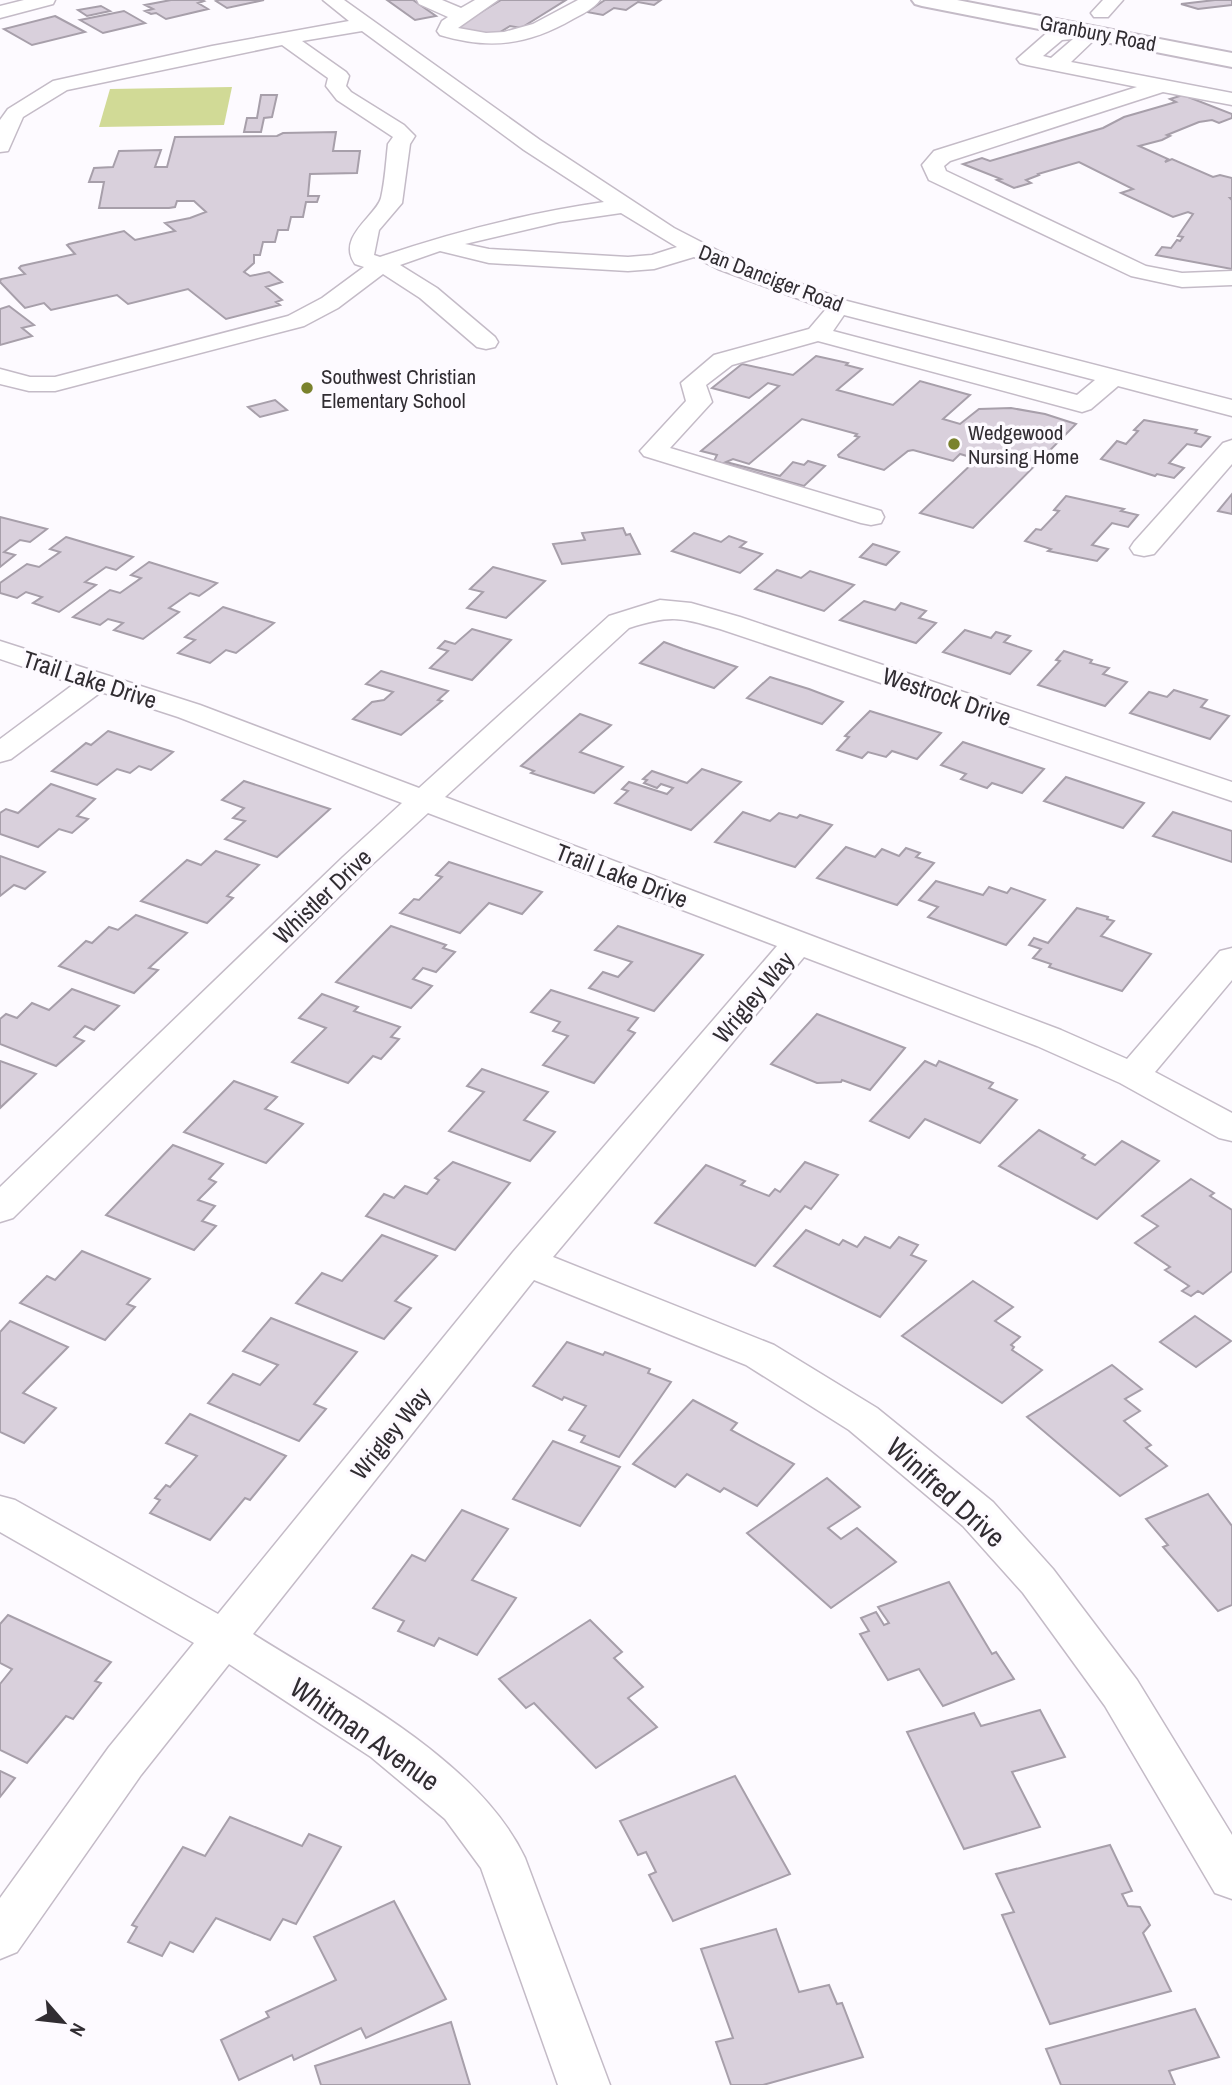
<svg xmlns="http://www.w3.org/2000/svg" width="1232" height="2085" font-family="'Archivo Narrow',sans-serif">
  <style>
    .green { fill: #d1da96 }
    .building { fill: #d9d0dc; stroke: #a79faa; stroke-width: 2 }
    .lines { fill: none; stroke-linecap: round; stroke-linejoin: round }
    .minor-casing { stroke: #c4bbc7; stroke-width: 3 }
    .major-casing { stroke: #c4bbc7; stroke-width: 4 }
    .minor { fill: #fff; fill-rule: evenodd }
    .major { fill: #fff; fill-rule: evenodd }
    .poi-dot { fill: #7a822d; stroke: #fdfaff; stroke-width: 2.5 }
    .labels { text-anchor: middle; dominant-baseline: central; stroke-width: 7; stroke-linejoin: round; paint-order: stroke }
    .far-street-label { font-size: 21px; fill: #312d32; stroke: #fdfaff }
    .far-poi-label { font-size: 21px; fill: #312d32; stroke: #fdfaff; text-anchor: start }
    .street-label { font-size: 24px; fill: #312d32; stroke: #fdfaff }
    .near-street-label { font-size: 28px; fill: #312d32; stroke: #fdfaff }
  </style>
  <rect width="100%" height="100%" fill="#fdfaff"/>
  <polygon class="green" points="232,87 224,125 99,127 110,89"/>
  <g class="building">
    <polygon points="171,0 202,0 204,1 198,3 208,9 166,19 156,13 151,14 145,11 153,9 145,5"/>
    <polygon points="219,0 264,0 227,8 216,1"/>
    <polygon points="387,0 413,0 436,16 415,20"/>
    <polygon points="501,0 566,0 521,28 510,26 492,37 453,29"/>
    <polygon points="605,0 661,0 654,5 638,2 626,10 614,8 603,15 587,12"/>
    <polygon points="1215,0 1232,0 1232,5 1198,9 1181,4"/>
    <polygon points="101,6 110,11 87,16 78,10"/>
    <polygon points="124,11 145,23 103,33 80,20"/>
    <polygon points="55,16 85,32 32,45 4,29"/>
    <polygon points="261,95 277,95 272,117 264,118 261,132 244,132 247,118 257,118"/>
    <polygon points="1183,95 1232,114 1232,118 1219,123 1212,120 1199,122 1167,135 1170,136 1162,140 1139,146 1168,159 1165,162 1172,159 1213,177 1220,175 1232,178 1232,198 1230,198 1232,200 1232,269 1156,255 1162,247 1171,248 1177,240 1180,241 1183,237 1178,236 1193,214 1188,212 1173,217 1121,193 1133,189 1079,162 1038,174 1039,175 1026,180 1031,183 1014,188 997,180 1001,179 963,164 982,158 990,161 1103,128 1124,117 1176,102 1170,99"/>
    <polygon points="336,132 333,151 360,151 357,173 310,174 308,196 319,196 317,202 306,202 303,217 291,217 288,230 278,230 275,242 263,242 260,255 254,255 254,263 244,272 250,276 269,272 282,282 266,287 282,300 276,302 280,305 226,319 188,289 128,304 117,295 51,310 44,303 25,308 0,282 1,279 25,274 19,268 21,266 75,254 67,245 69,244 124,231 135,240 175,231 165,223 190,218 206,212 194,201 177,201 175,207 169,208 99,208 104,182 89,182 94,168 113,167 119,151 161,150 155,167 167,167 175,137 277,136 283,133"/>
    <polygon points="9,306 34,325 22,328 32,336 0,345 0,309"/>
    <polygon points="816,356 848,363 846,365 862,369 837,390 893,405 920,381 970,395 943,419 960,424 979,409 1011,408 1045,414 1076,424 973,528 920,513 977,459 960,454 953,461 913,450 908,451 884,470 839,457 838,455 859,437 855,436 857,434 802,419 749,464 733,459 726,462 780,476 793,462 804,465 808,461 825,466 804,486 714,461 717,455 701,451 779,386 768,383 749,398 712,388 742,364 793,375"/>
    <polygon points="275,400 287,410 260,417 248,407"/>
    <polygon points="1144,420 1197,430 1195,433 1210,437 1201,447 1187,444 1169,463 1184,468 1174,478 1157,474 1155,476 1101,459 1117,441 1126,444 1138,431 1134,430"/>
    <polygon points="1232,494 1232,514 1218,511"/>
    <polygon points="1066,496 1124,509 1121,511 1138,515 1128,527 1112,523 1092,545 1108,549 1097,561 1048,551 1051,549 1025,541 1036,529 1041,530 1059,511 1054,510"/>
    <polygon points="0,517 47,529 30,542 20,540 4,552 15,555 0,567"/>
    <polygon points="623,528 626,535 630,534 640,554 562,564 553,544 585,540 582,533"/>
    <polygon points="694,533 721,542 729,536 746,542 740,547 762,554 740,573 672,551"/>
    <polygon points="66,537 133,557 116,570 106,567 85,582 96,585 59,612 33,603 42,597 26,592 17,598 0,593 0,583 27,564 39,567 60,552 50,549"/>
    <polygon points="873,544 899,552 886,565 860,557"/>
    <polygon points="149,562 217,583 199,596 190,593 169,608 179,612 143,639 114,630 123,623 108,619 100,625 73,617 110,590 120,593 141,578 131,575"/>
    <polygon points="493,567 545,581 506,618 467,608 483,592 470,589"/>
    <polygon points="777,570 801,578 810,571 854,585 824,611 755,589"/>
    <polygon points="864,601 895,610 901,603 926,611 919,618 936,623 916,643 840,620"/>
    <polygon points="223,607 274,623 236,653 226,650 210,663 178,653 195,640 185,637"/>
    <polygon points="472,629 511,640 472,680 430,668 448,651 438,648 445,641 455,644"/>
    <polygon points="965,630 991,638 996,632 1010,636 1004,642 1031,651 1010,674 943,652"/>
    <polygon points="664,642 683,649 737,667 714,688 640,663"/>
    <polygon points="1064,651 1092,660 1090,663 1109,668 1103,674 1127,682 1105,706 1038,685 1060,661 1056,660"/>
    <polygon points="381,671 448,691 438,700 442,701 401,735 353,719 372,702 384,700 393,692 366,684"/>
    <polygon points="770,677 809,689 843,702 822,724 747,698"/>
    <polygon points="1174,690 1207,700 1201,707 1229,716 1210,739 1130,713 1149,692 1167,697"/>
    <polygon points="870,711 941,733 917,759 892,751 886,757 868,752 862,758 837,750 849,737 845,736"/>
    <polygon points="580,714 611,725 580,752 623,767 594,793 531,773 534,771 521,766"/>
    <polygon points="108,731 173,752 151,770 139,766 130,773 117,769 97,785 52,771 86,743 91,745"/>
    <polygon points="963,742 1044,769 1022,793 992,783 987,788 961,779 966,774 941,765"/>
    <polygon points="702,769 741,782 691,830 615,803 628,791 622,789 629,782 667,794 673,788 661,784 657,788 644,783 647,780 643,779 652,771 687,783"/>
    <polygon points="1066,777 1144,803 1123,828 1044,801"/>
    <polygon points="244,781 330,809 277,857 225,839 245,821 233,818 244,808 222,800"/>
    <polygon points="51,784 95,799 77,816 88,819 72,833 59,829 38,847 0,834 0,813 6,809 18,813"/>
    <polygon points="743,812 770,821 779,813 797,818 800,815 832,825 795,867 715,842"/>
    <polygon points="1173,812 1232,831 1232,862 1153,836"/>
    <polygon points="846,847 875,857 882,849 899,856 906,848 920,853 916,857 934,863 897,905 817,878"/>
    <polygon points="216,851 259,865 227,896 233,898 207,923 141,901 187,860 201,865"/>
    <polygon points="0,856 45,872 25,889 14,885 0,896"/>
    <polygon points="449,862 542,892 522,914 489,903 460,933 400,913 414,899 419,900 442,877 436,875"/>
    <polygon points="936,881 983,895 989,887 1007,893 1011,888 1045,900 1006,945 928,917 938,907 919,900"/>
    <polygon points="1077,908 1108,917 1107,919 1114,921 1101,936 1151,954 1122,991 1049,967 1051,964 1033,958 1041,949 1029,945 1034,938 1048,943"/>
    <polygon points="136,915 187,933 149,968 158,970 134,993 59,966 86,941 92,943 109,927 118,930"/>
    <polygon points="391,926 446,945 443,948 455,952 436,972 423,968 413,979 432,986 411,1008 336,982"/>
    <polygon points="618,926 703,955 654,1011 589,988 603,972 618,977 632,962 595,950"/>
    <polygon points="72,989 119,1006 94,1030 85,1026 74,1037 84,1041 56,1066 0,1044 0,1019 6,1014 17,1018 32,1003 49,1010"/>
    <polygon points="551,990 638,1018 628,1030 635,1033 594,1083 543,1065 568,1036 553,1031 560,1022 531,1012"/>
    <polygon points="322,994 358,1007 354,1011 400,1027 391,1037 399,1039 381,1059 373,1056 348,1083 292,1062 326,1028 299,1018"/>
    <polygon points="817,1014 905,1048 870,1090 842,1080 841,1082 817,1083 771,1064"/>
    <polygon points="0,1061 36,1074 0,1108"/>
    <polygon points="925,1061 936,1066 939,1061 993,1083 989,1088 1017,1100 980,1143 925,1119 909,1138 870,1121"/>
    <polygon points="482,1069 548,1092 524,1120 555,1132 530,1161 449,1131 484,1092 467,1086"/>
    <polygon points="234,1081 277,1097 265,1109 303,1124 266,1163 184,1132"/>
    <polygon points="1039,1130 1085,1155 1082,1158 1095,1165 1122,1141 1159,1161 1097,1219 999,1166"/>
    <polygon points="173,1145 223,1164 209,1179 216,1182 198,1200 215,1206 202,1221 216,1226 194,1250 106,1215"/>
    <polygon points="453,1162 510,1183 455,1250 366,1216 384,1194 394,1198 405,1186 427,1194 439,1180 435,1178"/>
    <polygon points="805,1162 838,1175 811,1209 805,1206 755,1266 655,1223 706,1165 745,1181 741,1185 769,1196 775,1189 780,1192"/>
    <polygon points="1191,1179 1214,1193 1210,1196 1232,1210 1232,1271 1203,1294 1198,1291 1191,1296 1182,1291 1189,1286 1165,1270 1170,1267 1135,1243 1158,1226 1142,1216"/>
    <polygon points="806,1230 839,1245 843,1240 857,1247 865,1237 890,1248 899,1237 918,1245 911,1255 926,1261 880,1317 774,1266"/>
    <polygon points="382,1235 437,1256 395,1301 411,1308 384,1339 296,1303 322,1273 342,1281"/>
    <polygon points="82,1251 150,1279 127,1304 135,1307 105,1340 20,1303 47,1276 55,1280"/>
    <polygon points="973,1281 1013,1307 995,1321 1020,1337 1011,1345 1014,1347 1012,1350 1042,1370 1002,1403 902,1336"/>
    <polygon points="1195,1316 1231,1341 1196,1367 1160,1342"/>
    <polygon points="271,1318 357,1352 314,1404 326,1409 299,1441 208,1403 233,1374 260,1385 278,1365 243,1351"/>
    <polygon points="10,1321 68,1347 23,1393 56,1408 24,1443 0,1432 0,1332"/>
    <polygon points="567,1342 603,1355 605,1352 650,1369 648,1373 671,1382 619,1457 581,1442 585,1436 569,1430 586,1406 564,1397 562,1400 533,1386"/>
    <polygon points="1112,1365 1142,1389 1125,1399 1140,1411 1124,1421 1151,1445 1146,1448 1167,1466 1120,1496 1027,1417"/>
    <polygon points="693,1400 737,1423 731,1430 794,1464 757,1506 724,1488 720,1492 687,1474 675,1487 633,1464"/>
    <polygon points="190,1414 286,1456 250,1500 245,1498 210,1540 150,1513 160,1500 155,1498 166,1485 170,1487 197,1456 166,1443"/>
    <polygon points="553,1441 620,1467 580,1526 513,1499"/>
    <polygon points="827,1478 860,1507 828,1528 841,1539 857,1528 896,1562 831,1608 747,1533"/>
    <polygon points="1208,1494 1232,1526 1232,1605 1218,1611 1163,1547 1168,1545 1146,1519"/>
    <polygon points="462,1510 508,1529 472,1580 516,1598 477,1655 439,1638 434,1646 398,1631 404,1621 373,1608 412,1555 425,1561"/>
    <polygon points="949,1582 992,1654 996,1652 1014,1679 943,1706 919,1669 888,1680 860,1634 869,1631 861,1618 876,1612 884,1625 889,1623 878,1607"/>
    <polygon points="8,1615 111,1662 95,1681 101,1683 73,1719 66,1716 27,1763 0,1750 0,1684 12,1669 0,1663 0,1624"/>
    <polygon points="590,1620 622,1652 614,1658 643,1687 628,1698 657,1727 596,1768 534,1703 526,1708 499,1679"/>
    <polygon points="1040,1710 1065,1757 1012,1772 1040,1827 964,1849 907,1732 974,1713 981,1726"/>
    <polygon points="0,1771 15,1778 0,1797"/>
    <polygon points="735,1776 790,1874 673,1921 649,1875 656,1872 646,1852 638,1855 620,1821"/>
    <polygon points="230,1817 302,1846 309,1834 341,1847 296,1924 283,1919 270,1940 216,1918 193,1952 170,1942 162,1956 128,1942 137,1927 132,1925 183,1847 205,1856"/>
    <polygon points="1110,1845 1132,1891 1122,1894 1128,1906 1140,1907 1150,1925 1143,1933 1171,1991 1050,2024 1002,1915 1014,1912 996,1874"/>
    <polygon points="394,1901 446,1999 366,2038 361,2028 294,2060 292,2055 239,2080 221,2040 269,2017 266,2012 336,1980 314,1937"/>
    <polygon points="776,1929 799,1992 829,1985 837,2004 842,2003 863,2057 763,2085 731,2085 716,2042 733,2038 701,1949"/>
    <polygon points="1195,2009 1219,2057 1169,2071 1175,2085 1061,2085 1046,2049"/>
    <polygon points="451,2022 470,2085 321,2085 315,2066"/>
  </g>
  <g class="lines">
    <g class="minor-casing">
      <g id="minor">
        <polygon points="24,0 55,0 53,4 0,18 0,6"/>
        <path d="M 323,0 L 344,0 L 540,140 L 674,228 L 734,259 L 847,301 L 1232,400 L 1232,416 L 1118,386 L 1091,409 L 1082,412 L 818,341 L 732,365 L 706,385 L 712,402 L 670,448 L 881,511 L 884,517 L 881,523 L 871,525 L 861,523 L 644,456 L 640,451 L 686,401 L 681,383 L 714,355 L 809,329 L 826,309 L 718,269 L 694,257 L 654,269 L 628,271 L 489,263 L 440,251 L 400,265 L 437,288 L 495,337 L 498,342 L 495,347 L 486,349 L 477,347 L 420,298 L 383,274 L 338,308 L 304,326 L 55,391 L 29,391 L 0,384 L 0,369 L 30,377 L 55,377 L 288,316 L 322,298 L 364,267 L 355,264 C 336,237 376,216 381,198 C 385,181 386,162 388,144 L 393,137 L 337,100 L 326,86 L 328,78 L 282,45 L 67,90 L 23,117 L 8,151 L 0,152 L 0,120 L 8,109 L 53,81 L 212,46 L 349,21 ZM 362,31 L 524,150 L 604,202 C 528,213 453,232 380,257 L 374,255 L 379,230 L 402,203 L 410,144 L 415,136 L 404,125 L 351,92 L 346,86 L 349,76 L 346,72 L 302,41 ZM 621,213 L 677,247 L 652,255 L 628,257 L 489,249 L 465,244 L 559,222 ZM 844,315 L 1095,380 L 1077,395 L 833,331 Z"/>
        <path d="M 417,0 L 442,0 L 461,8 L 475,0 L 498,0 L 458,28 L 486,33 L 504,32 L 533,24 L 578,0 L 600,0 C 594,8 583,14 573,19 C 528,45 490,50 440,35 L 437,31 L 442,21 L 448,17 L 419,4 Z"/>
        <polygon points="1103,0 1123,0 1108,17 1094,17 1091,13"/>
        <path d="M 1078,26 L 1085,28 L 1094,40 L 1071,62 L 1232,93 L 1232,105 L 1163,92 L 950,161 L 944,166 L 946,171 L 1146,266 L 1182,273 L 1232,271 L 1232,285 L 1182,287 L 1131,276 L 929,180 L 922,165 L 934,151 L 1137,87 L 1027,65 L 1020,63 L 1017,59 L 1049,31 ZM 1073,39 L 1051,58 L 1043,56 L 1062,40 Z"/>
        <polygon points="1232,440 1232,464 1154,554 1144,556 1134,554 1130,548 1134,542 1223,443"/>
        <path d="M 660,600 L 691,603 L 740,617 L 1232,782 L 1232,801 L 720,629 C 679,617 670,615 629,628 L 445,797 L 1061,1030 L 1127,1059 L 1220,951 L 1232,948 L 1232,980 L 1155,1072 L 1232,1113 L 1232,1141 L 1219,1138 L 1120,1083 L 1037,1046 L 804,957 L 553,1257 L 774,1345 L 877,1408 L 993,1502 L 1053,1569 L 1137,1680 L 1232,1835 L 1232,1899 L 1215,1893 L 1105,1706 L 1023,1593 L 963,1526 L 849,1430 L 746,1365 L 534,1280 L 253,1634 C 343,1691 478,1759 525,1858 L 610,2085 L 558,2085 L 481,1868 L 445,1819 L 371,1757 L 229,1664 L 141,1775 L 17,1952 L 0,1959 L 0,1898 L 109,1747 L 194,1643 L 0,1532 L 0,1496 L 15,1500 L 218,1614 L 513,1252 L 777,946 L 428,813 L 365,871 L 13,1218 L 0,1222 L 0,1187 L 343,857 L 402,803 L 178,717 L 101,692 L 11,759 L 0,762 L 0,739 L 74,684 L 0,659 L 0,641 L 200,705 L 419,788 L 609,616 Z"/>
      </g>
    </g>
    <g class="major-casing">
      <polygon id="major" points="912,0 957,0 1232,53 1232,67 922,6 915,4"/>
    </g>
    <use href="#minor" class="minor"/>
    <use href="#major" class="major"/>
  </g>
  <g class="poi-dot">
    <circle cx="307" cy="388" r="7"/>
    <circle cx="954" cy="444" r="7"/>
  </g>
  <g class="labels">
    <g class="far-street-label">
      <text transform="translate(1098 33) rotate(11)">Granbury Road</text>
      <text transform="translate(771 278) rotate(21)">Dan Danciger Road</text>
    </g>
    <g class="far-poi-label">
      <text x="321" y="376">Southwest Christian<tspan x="321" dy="24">Elementary School</tspan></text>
      <text x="968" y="432">Wedgewood<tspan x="968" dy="24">Nursing Home</tspan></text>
    </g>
    <g class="street-label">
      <text transform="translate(90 679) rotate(18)">Trail Lake Drive</text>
      <text transform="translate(947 696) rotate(19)">Westrock Drive</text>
      <text transform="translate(622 875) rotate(21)">Trail Lake Drive</text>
      <text transform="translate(322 896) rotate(-44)">Whistler Drive</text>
      <text transform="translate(753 997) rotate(-50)">Wrigley Way</text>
      <text transform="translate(390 1433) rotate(-51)">Wrigley Way</text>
    </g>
    <g class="near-street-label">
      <text transform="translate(946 1492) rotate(42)">Winifred Drive</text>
      <text transform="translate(365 1734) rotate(35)">Whitman Avenue</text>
    </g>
  </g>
  <g transform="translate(63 2022) rotate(118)" stroke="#fdfaff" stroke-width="5" paint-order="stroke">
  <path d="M0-5L12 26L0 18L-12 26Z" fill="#312d32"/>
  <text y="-10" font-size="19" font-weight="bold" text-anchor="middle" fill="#312d32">N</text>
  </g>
</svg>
